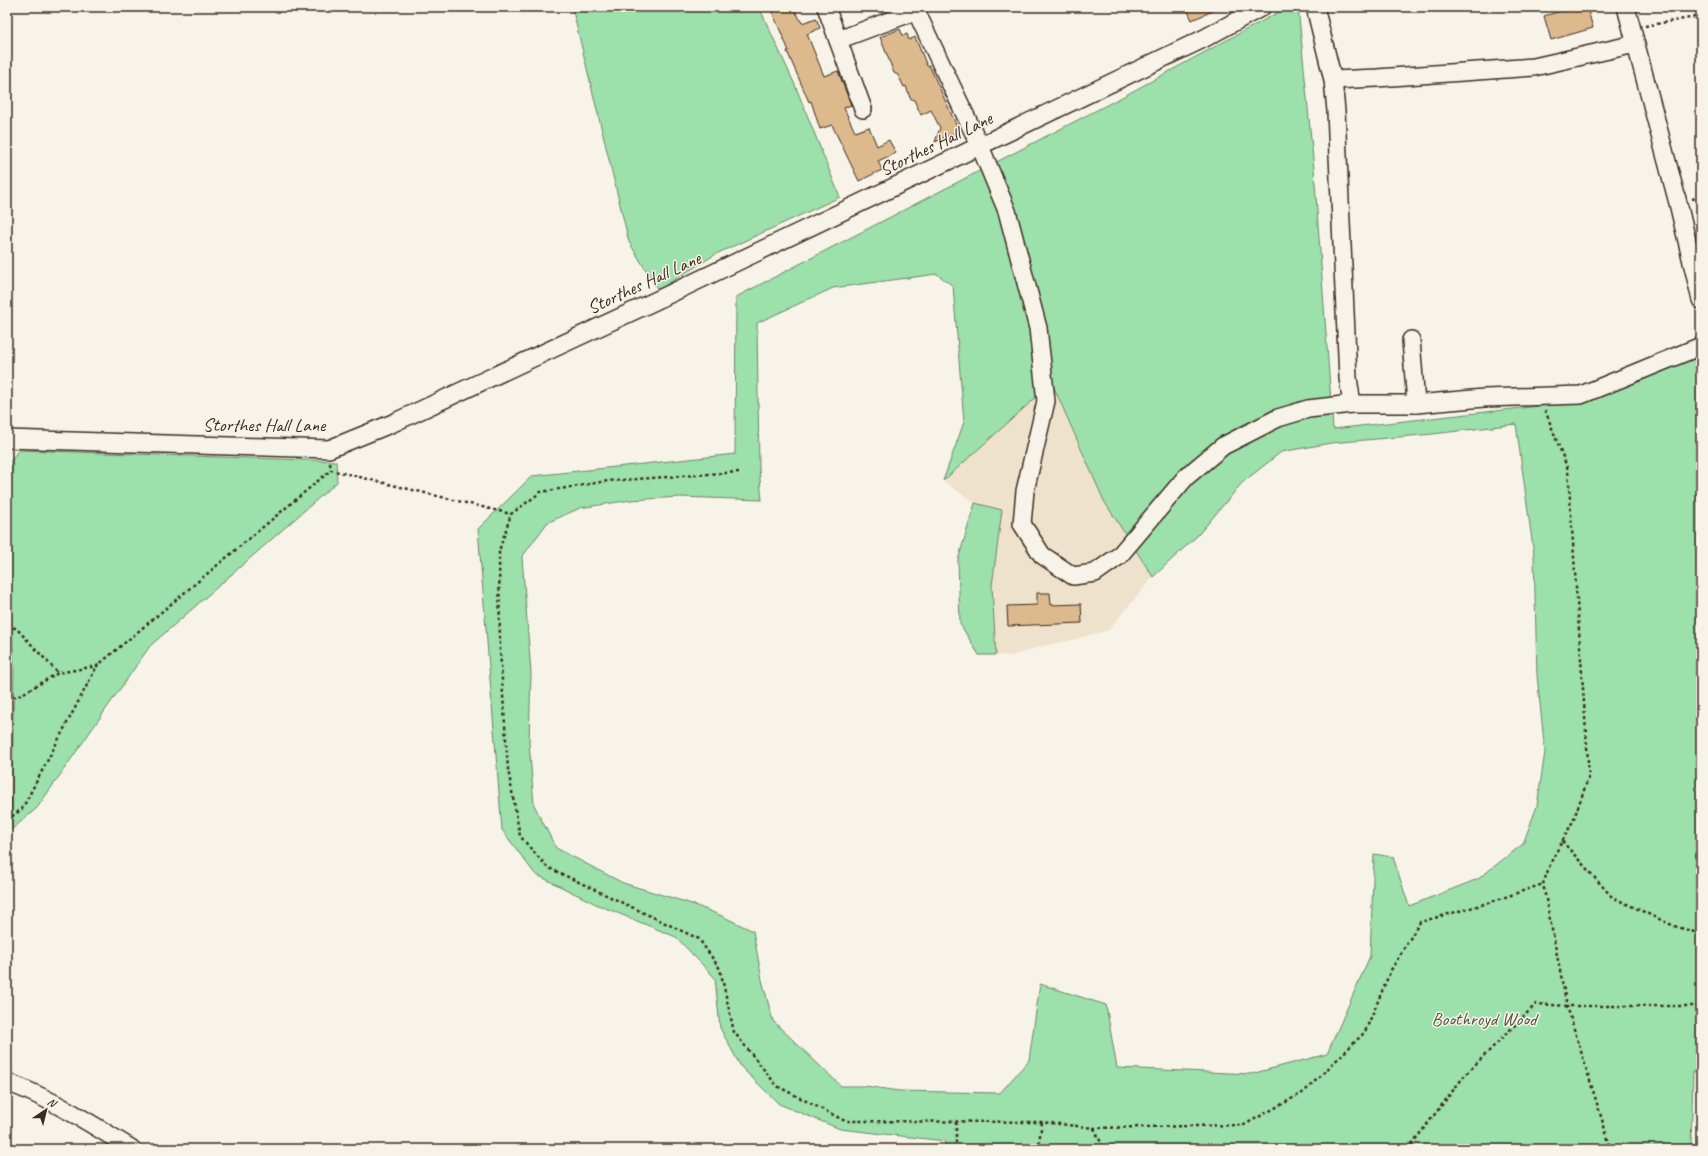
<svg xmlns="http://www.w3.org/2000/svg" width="1708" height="1156" font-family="Caveat,sans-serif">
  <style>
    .built { fill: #efe2cd }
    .green { fill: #9ce0ac; stroke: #6c8565; fill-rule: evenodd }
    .building { fill: #dcba8e; stroke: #3b2a1e }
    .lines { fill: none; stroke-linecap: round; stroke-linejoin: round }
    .minor-casing { stroke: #3b2a1e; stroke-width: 20 }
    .path { stroke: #3b2a1e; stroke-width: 2.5; stroke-dasharray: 3 3; stroke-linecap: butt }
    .minor { stroke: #f7f3e8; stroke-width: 17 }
    .labels { text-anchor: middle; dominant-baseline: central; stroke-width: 3; stroke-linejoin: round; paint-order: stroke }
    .street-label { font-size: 19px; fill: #3b2a1e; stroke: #f7f3e8 }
    .park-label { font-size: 19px; fill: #535842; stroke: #f7f3e8 }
  </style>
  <rect width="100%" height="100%" fill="#f7f3e8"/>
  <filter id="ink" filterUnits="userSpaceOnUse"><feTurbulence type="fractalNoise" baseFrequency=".025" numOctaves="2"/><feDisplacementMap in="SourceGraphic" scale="8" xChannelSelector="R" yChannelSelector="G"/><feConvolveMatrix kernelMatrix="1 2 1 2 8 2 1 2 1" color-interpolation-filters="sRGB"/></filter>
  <g filter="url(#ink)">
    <polygon class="built" points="1052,383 1104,501 1153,577 1109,630 1068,641 1043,646 1011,656 996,655 992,586 1002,510 975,503 943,481"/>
    <g class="green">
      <polygon points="572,7 759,7 795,85 840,197 716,254 658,290 629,242"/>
      <path d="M 1288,7 L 1298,7 L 1314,169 L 1333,429 L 1584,401 L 1701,346 L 1701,1072 L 1693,1072 L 1691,1149 L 945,1149 L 945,1141 L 840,1129 L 779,1104 L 741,1067 L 720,1028 L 715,978 L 676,937 L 598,905 L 535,874 L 502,830 L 478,529 L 532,476 L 735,454 L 736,297 L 1122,97 ZM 937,274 L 953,286 L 964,422 L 943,481 L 1052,383 L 1104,501 L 1153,577 L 1198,535 L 1242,483 L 1281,452 L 1331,443 L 1433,434 L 1516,424 L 1534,555 L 1537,675 L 1545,752 L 1537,806 L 1523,844 L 1478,879 L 1409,906 L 1393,857 L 1374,854 L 1370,956 L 1327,1054 L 1251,1074 L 1117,1068 L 1106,1005 L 1040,984 L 1029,1060 L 1000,1093 L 899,1091 L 865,1086 L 841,1086 L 773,1021 L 762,980 L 753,931 L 722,916 L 692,904 L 623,883 L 556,848 L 534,805 L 529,742 L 531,673 L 522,557 L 547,523 L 580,508 L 631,500 L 680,497 L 762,500 L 759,469 L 757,323 L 833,288 Z"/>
      <polygon points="18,450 336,461 337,482 150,646 37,808 11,830 14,666 7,551 7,467"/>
      <polygon points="975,503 1002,510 992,586 996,655 979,655 960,624 958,560"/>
    </g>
    <g class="building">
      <polygon points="770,7 793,7 802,23 816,18 820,28 807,34 824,76 838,71 851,105 844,108 855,132 869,127 877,146 889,140 896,153 878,161 882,170 859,181 832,125 820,129 811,101 809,102 787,51 789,51"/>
      <polygon points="1186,7 1222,7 1192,20"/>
      <polygon points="1574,7 1587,7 1593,28 1551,40 1544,16"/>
      <polygon points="900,29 903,36 907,34 909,40 915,37 927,66 929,65 959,131 935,142 940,128 931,110 921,115 914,100 910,98 906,86 904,87 898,75 894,73 880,37"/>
      <polygon points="1037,593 1050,593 1051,605 1081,604 1082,623 1008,626 1007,606 1037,605"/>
    </g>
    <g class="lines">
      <g class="minor-casing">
        <g id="minor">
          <polyline points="826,7 863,109"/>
          <polyline points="1315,7 1333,80 1336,111 1348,378 1352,404 1416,404 1484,398 1581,395 1701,346"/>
          <polyline points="1626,7 1678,203 1701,300"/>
          <polyline points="838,40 916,11 980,146 1007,211 1038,328 1046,401 1025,491 1022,524 1042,555 1073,576 1095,573 1119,556 1186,477 1223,446 1278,418 1308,409 1352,404"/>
          <polyline points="1333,80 1377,78 1534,67 1635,44"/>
          <polyline points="1411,340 1416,404"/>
          <polyline points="7,439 329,449 393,423 655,301 1203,39 1262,7"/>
          <path d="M 7,1082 C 52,1099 92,1124 132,1149"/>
        </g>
      </g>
      <g class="path">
        <polyline points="1645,26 1701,16"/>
        <polyline points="1692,199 1701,197"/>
        <polyline points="1545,410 1568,470 1589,776 1573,821 1551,862 1543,884 1567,1006 1611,1149"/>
        <polyline points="330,463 331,470 511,514"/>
        <polyline points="739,472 608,481 541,492 511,514 499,551 500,650 508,769 520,836 547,867 699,939 720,969 734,1032 777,1086 845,1121 1042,1122 1094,1128 1244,1125 1304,1092 1365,1032 1391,970 1420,922 1488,903 1543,884"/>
        <polyline points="7,627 16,628 58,673"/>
        <polyline points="7,696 17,697 58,673 97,666 331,470"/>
        <polyline points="7,820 22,809 97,666"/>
        <polyline points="1562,841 1612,897 1674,926 1701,934"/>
        <polyline points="956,1122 956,1149"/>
        <polyline points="1094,1128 1104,1149"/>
        <polyline points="1038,1149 1042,1122"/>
        <polyline points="1408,1149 1465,1075 1536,1004 1567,1006 1701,1006"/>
      </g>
      <use href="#minor" class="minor"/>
    </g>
  </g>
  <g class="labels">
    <g class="street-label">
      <text transform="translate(936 144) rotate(-26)">Storthes Hall Lane</text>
      <text transform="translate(644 283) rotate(-25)">Storthes Hall Lane</text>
      <text x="264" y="425">Storthes Hall Lane</text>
    </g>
    <g class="park-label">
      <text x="1484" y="1019">Boothroyd Wood</text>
    </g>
  </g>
  <rect width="1708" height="1156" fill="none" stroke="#f7f3e8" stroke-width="24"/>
  <rect x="12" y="12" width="1684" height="1132" fill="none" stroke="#3b2a1e" stroke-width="1.5" filter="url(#ink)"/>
  <g transform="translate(46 1110) rotate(35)" stroke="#f7f3e8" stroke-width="3" paint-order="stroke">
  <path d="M0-3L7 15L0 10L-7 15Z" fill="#3b2a1e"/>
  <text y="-6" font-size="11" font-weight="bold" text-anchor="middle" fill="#3b2a1e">N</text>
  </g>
</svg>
